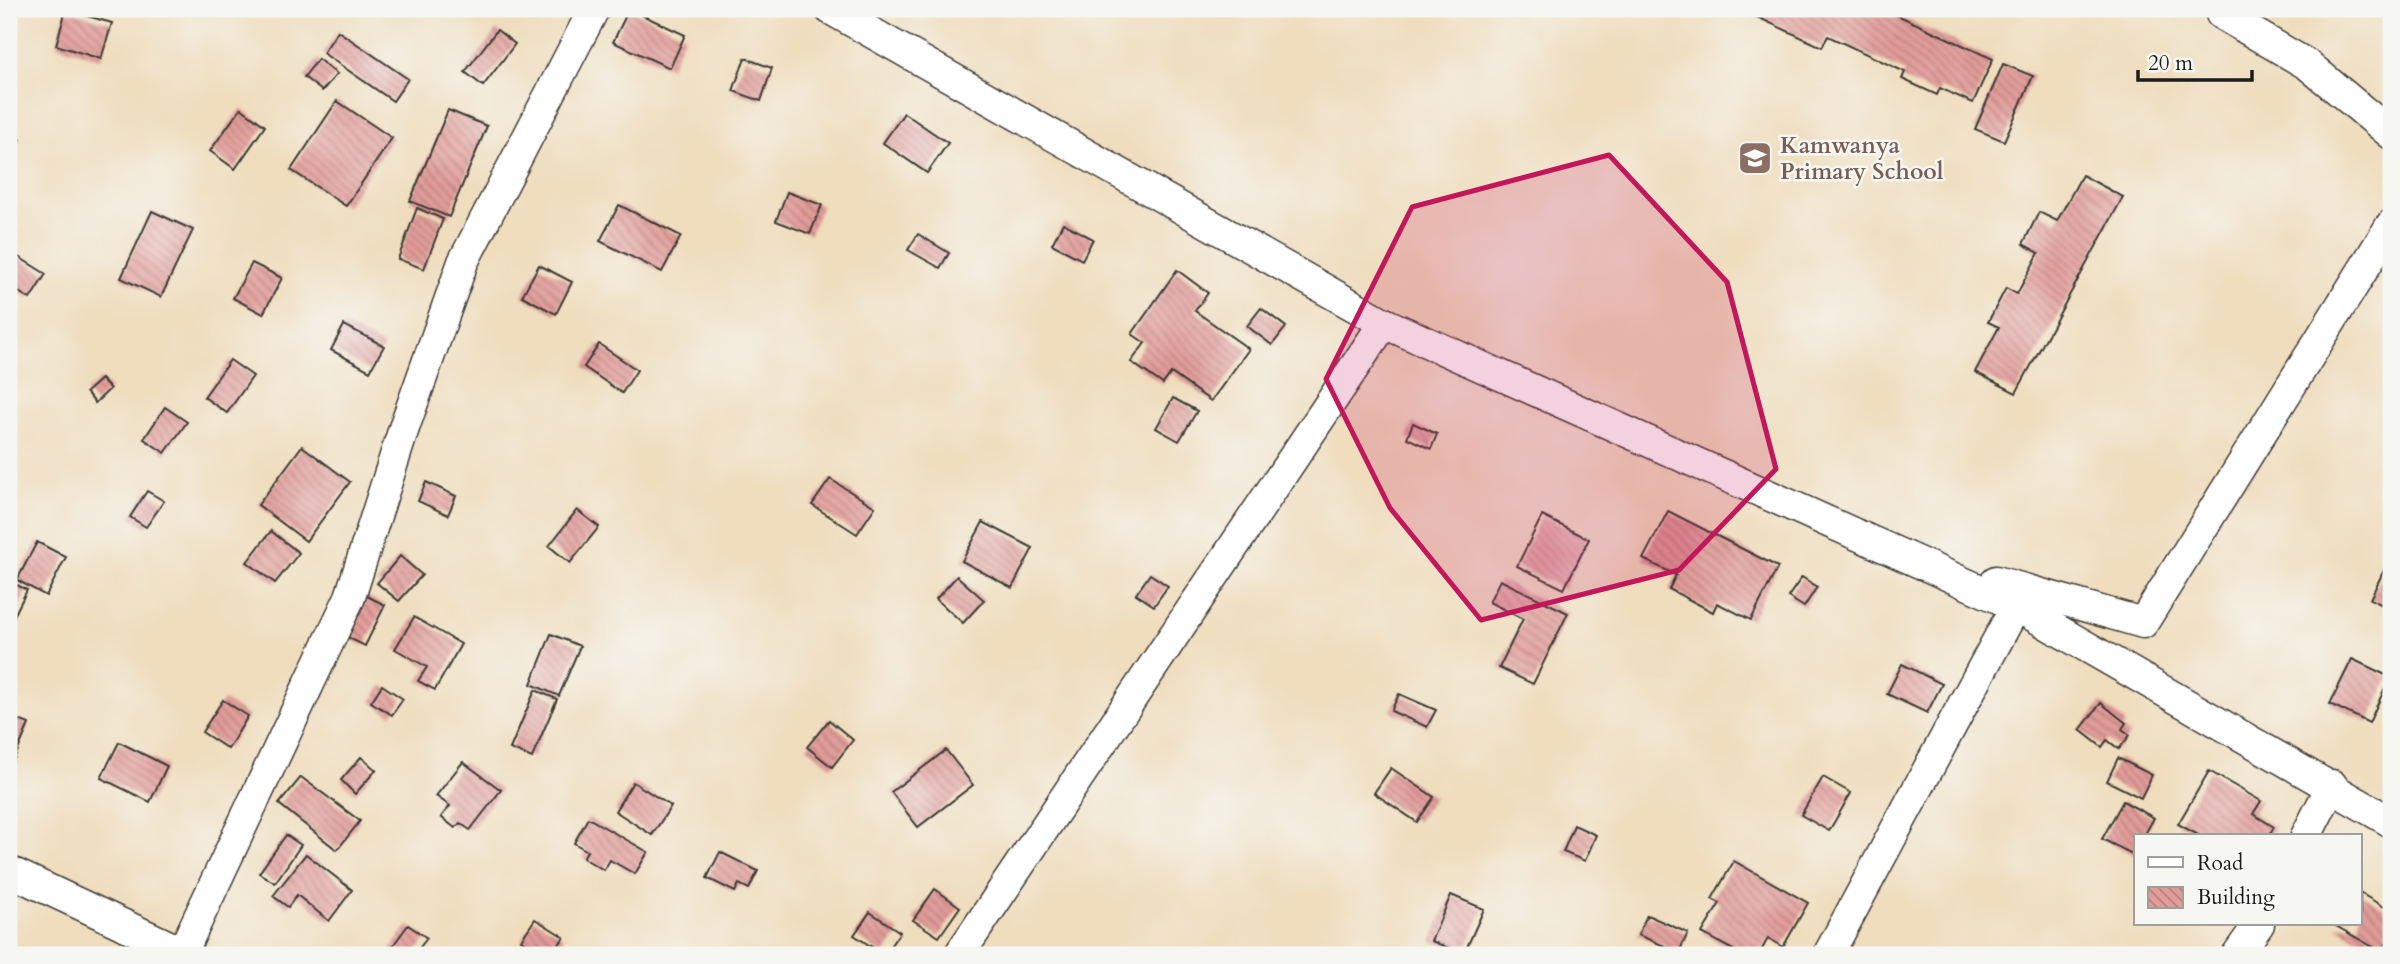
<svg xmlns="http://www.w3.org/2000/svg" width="2400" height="964" font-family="Cardo,serif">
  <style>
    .building { fill: url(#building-back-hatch) }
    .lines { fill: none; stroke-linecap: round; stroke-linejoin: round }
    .street-casing { stroke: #3c3934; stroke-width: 33 }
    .street { stroke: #fff; stroke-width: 30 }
    .marked { fill: #c2185b; fill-opacity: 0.2; stroke: #c2185b; stroke-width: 5; stroke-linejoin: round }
    .labels { text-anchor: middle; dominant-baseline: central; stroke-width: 5; stroke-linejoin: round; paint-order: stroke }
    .education-label { font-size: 23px; font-weight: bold; fill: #785e54; stroke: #f6f6f2; text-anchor: start }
  </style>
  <defs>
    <pattern id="building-back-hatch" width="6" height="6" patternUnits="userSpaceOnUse" patternTransform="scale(1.75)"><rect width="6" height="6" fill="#e29c99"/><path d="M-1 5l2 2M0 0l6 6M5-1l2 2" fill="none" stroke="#b67e7c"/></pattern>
  </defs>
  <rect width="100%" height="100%" fill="#f6f6f2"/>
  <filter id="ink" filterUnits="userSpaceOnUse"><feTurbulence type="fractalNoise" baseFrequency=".0143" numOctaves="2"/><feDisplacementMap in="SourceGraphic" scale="14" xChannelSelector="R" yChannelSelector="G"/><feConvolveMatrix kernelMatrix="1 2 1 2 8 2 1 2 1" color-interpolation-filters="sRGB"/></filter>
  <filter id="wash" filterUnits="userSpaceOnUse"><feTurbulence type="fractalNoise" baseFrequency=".00686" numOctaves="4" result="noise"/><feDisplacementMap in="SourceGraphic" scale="28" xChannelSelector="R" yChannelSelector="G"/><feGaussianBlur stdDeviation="1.57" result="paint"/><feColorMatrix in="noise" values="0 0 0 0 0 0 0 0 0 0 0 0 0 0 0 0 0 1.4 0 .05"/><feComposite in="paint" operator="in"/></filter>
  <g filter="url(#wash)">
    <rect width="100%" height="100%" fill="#efddbd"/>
    <g id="blocks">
      <g class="building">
        <polygon points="629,9 685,35 670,68 613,42"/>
        <polygon points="1740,9 1884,9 1993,59 1973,103 1940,88 1937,95 1902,79 1905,72 1828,36 1822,47"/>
        <polygon points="66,10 112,23 101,59 56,45"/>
        <polygon points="497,30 515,44 483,86 465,72"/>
        <polygon points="338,31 408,79 393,101 323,53"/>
        <polygon points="745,58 772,68 761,101 733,91"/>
        <polygon points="318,59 337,74 322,91 304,77"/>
        <polygon points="2003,64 2033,76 2004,141 1975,129"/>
        <polygon points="337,101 392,138 346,206 291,170"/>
        <polygon points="241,108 265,126 235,169 210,151"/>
        <polygon points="448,110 487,126 449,217 410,201"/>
        <polygon points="904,113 948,143 927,173 883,143"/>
        <polygon points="9,133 20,139 9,157"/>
        <polygon points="2082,175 2123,197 2016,393 1975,372 1999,327 1988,322 2006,288 2017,294 2039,253 2023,244 2039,212 2057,221"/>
        <polygon points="787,192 822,205 810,234 776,221"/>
        <polygon points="619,205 681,236 662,272 600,241"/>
        <polygon points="417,208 443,219 424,269 398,259"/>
        <polygon points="152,211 193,230 161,297 121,278"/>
        <polygon points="1063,223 1093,239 1082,260 1052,244"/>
        <polygon points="918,234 949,253 940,268 908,250"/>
        <polygon points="9,251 46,274 30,299 9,286"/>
        <polygon points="252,263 282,278 263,314 233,298"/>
        <polygon points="539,265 572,282 556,314 522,296"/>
        <polygon points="1177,270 1208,293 1195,311 1249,349 1211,401 1171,373 1163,384 1131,362 1145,343 1132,334"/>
        <polygon points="1261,308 1286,327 1272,345 1247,326"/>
        <polygon points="344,325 384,346 370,371 331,350"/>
        <polygon points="599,344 637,370 622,393 584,367"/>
        <polygon points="230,360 253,376 227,413 204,397"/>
        <polygon points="101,379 110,389 95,403 86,392"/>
        <polygon points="1173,398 1197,411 1179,441 1156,428"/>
        <polygon points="165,407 187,422 165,453 144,439"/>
        <polygon points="1413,423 1437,434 1431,449 1407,438"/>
        <polygon points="302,446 350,482 306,541 258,505"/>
        <polygon points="830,479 875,507 857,534 812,505"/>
        <polygon points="426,482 456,496 448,515 418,501"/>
        <polygon points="147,491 164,501 146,527 130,517"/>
        <polygon points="577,510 599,527 570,563 549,546"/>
        <polygon points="1668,511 1778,567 1751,620 1717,603 1713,612 1669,589 1676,575 1643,559"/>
        <polygon points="1542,516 1589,539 1564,589 1517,566"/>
        <polygon points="983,522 1033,548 1012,588 962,561"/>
        <polygon points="271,531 299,553 275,583 247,562"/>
        <polygon points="37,542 66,557 46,596 17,580"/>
        <polygon points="400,556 422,575 399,601 377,583"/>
        <polygon points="2384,570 2391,574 2391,609 2370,599"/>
        <polygon points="1150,574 1168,586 1154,606 1136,594"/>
        <polygon points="957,576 984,600 963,623 936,599"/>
        <polygon points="1802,577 1817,587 1804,607 1788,597"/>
        <polygon points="1500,580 1568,613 1533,684 1499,668 1523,619 1489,602"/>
        <polygon points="9,581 27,590 9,626"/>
        <polygon points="361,593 385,605 365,646 341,634"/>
        <polygon points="414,617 461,644 435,690 418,681 427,667 395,649"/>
        <polygon points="551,634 580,646 559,696 531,684"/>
        <polygon points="2352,659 2390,677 2369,723 2330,704"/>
        <polygon points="1902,664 1942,684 1927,713 1887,694"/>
        <polygon points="382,685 403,699 392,715 371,702"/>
        <polygon points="535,690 557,699 532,758 510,749"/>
        <polygon points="1399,694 1436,710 1427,727 1391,711"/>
        <polygon points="223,700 248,716 228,749 202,732"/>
        <polygon points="2101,703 2126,723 2122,729 2130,735 2119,749 2107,740 2102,747 2080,730"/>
        <polygon points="9,716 29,724 9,771"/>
        <polygon points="829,720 853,740 832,767 807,747"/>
        <polygon points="119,742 167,766 150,802 101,778"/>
        <polygon points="946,750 973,785 918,827 891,792"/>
        <polygon points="361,757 376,770 355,794 341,780"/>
        <polygon points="2118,758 2152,775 2141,798 2107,781"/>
        <polygon points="463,762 501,790 470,830 460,823 455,828 441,817 450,806 436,796"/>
        <polygon points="1391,768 1434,797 1417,822 1374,793"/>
        <polygon points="2209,771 2261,801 2253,814 2274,827 2269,836 2200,836 2178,824"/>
        <polygon points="301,777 360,821 337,850 279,804"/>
        <polygon points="1823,777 1851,793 1829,831 1801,815"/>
        <polygon points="633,782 671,806 652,835 615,811"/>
        <polygon points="2123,801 2154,818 2144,836 2136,836 2136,856 2102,839"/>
        <polygon points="588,818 648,852 635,874 610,860 604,870 583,858 587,851 574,843"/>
        <polygon points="1574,825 1596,835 1585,861 1563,852"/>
        <polygon points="286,835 301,845 275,883 259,873"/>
        <polygon points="720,852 758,871 749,889 739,884 735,892 707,878"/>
        <polygon points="306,854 352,890 329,921 297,895 288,907 273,896"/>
        <polygon points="1734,861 1808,903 1783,947 1768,938 1759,955 1742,955 1702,933 1720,903 1712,899"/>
        <polygon points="935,889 960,907 939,937 913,920"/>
        <polygon points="2360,893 2391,911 2391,935 2382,952 2336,926 2360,924"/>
        <polygon points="1451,895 1484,909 1464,954 1431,941"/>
        <polygon points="870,912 900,932 884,955 854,935"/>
        <polygon points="1647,915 1688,933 1679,952 1638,935"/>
        <polygon points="535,919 564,937 552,955 546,955 521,940"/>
        <polygon points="408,925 427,938 414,955 395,955 389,951"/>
      </g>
    </g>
  </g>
  <g filter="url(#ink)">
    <use href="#blocks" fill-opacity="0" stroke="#3c3934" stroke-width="2"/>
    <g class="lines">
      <g class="street-casing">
        <g id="street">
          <polyline points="830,9 1384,323 2016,606 2391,822"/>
          <polyline points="2224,9 2221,14 2308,65 2391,134"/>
          <polyline points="1996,581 2143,623 2391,225"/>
          <polyline points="2306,836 2332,785"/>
          <polyline points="9,871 188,955"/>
          <polyline points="181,955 350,597 405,425 463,262 594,9"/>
          <polyline points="959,955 1384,323"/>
          <polyline points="1828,955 2016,606"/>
          <polyline points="2237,955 2259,924"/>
        </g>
      </g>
      <use href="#street" class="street"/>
    </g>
  </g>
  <path class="marked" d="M 1609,155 L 1727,282 L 1776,469 L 1679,570 L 1481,620 L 1390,508 L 1326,379 L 1412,207 Z"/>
  <defs>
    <g id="school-square" transform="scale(1.75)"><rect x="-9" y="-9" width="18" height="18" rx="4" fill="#8d6e63" stroke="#f6f6f2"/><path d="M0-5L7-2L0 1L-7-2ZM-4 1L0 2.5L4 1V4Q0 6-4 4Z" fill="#fff"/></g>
  </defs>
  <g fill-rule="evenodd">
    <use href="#school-square" x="1755" y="158"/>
  </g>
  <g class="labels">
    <g class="education-label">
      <text x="1780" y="145">Kamwanya<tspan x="1780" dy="26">Primary School</tspan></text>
    </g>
  </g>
  <rect width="2400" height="964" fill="none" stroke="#f6f6f2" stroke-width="35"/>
  <rect x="2134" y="834" width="228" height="91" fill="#f6f6f2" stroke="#9f9f9c" stroke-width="2"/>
  <rect x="2148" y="857" width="35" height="10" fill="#ffffff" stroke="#9f9f9c" stroke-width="2"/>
  <text x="2197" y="870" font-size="21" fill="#1c1c1c">Road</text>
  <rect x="2148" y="887" width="35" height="21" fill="url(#building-back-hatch)" stroke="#9f9f9c" stroke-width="2"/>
  <text x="2197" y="904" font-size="21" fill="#1c1c1c">Building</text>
  <path d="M2138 70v10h114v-10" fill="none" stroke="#1c1c1c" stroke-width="3.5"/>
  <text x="2148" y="70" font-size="21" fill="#1c1c1c" stroke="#f6f6f2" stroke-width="5" paint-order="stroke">20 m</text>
</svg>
